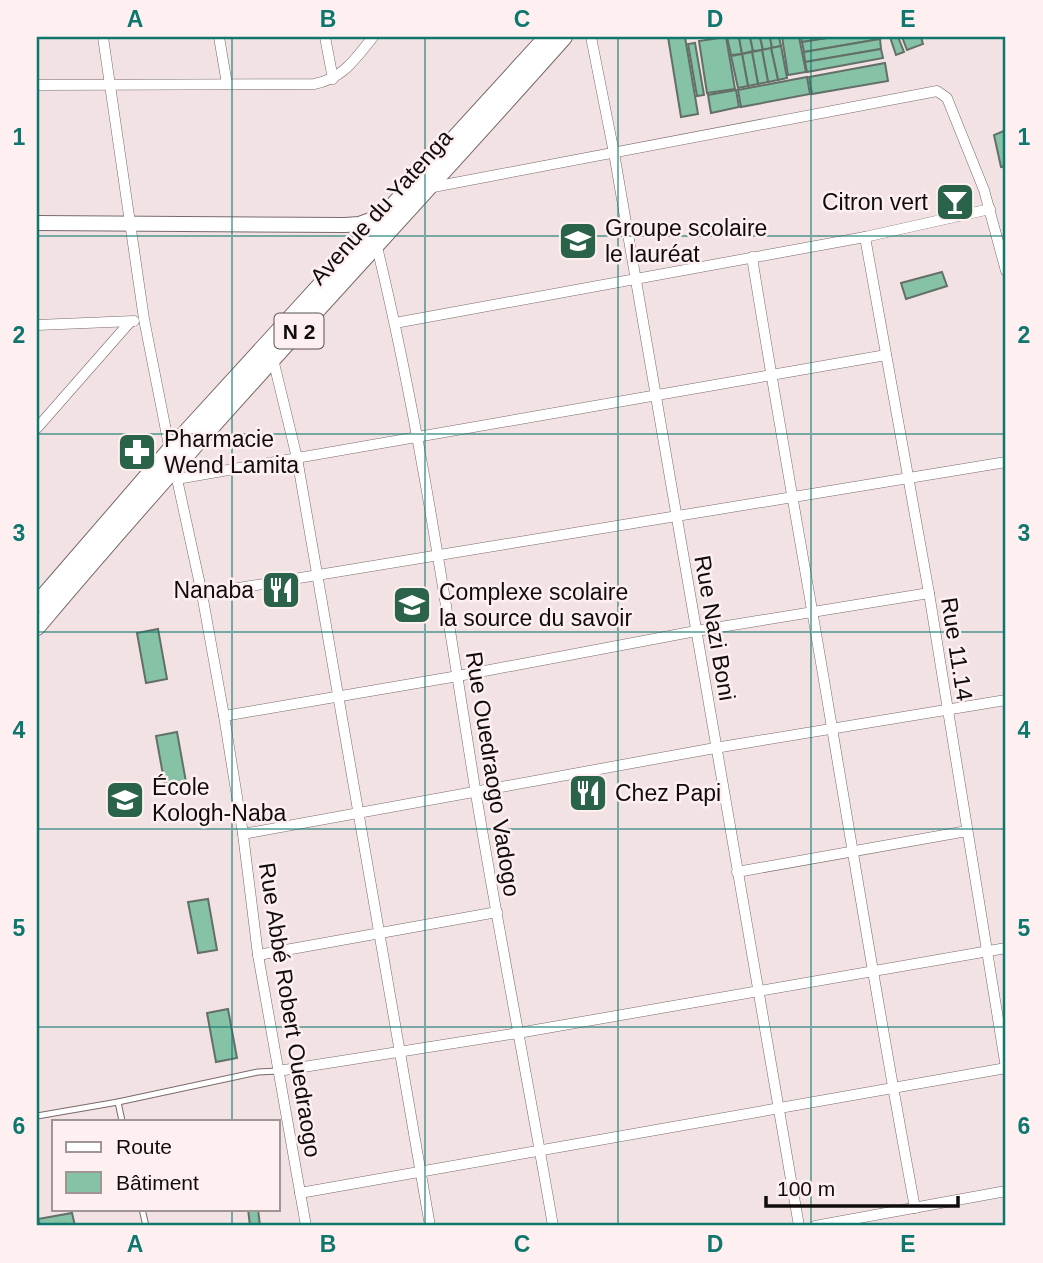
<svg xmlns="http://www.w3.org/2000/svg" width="1043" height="1263" font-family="Arial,sans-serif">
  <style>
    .building { fill: #86c2a5; stroke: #637069; stroke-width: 2 }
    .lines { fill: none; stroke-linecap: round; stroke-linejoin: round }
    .lane-casing { stroke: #78696a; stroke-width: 7 }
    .street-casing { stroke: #78696a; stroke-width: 11 }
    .secondary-casing { stroke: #78696a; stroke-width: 16 }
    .primary-casing { stroke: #78696a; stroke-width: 18 }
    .lane { stroke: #fff; stroke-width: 5 }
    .street { stroke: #fff; stroke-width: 10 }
    .secondary { stroke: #fff; stroke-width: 14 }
    .primary { stroke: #fff; stroke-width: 16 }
    .grid { fill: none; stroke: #0f766e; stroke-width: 2; stroke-opacity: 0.55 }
    .labels { text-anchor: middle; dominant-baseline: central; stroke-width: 5; stroke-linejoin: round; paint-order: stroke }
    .shield { fill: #fef0f1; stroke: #585051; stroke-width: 2 }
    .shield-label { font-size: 21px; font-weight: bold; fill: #110c0c }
    .poi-label { font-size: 23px; fill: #110c0c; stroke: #fef0f1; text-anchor: start }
    .street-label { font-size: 23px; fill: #110c0c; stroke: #fef0f1 }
    .neatline { fill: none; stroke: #0f766e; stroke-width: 2.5 }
    .grid-label { font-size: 23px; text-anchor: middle; font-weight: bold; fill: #0f766e }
  </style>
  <rect width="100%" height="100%" fill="#f3e2e3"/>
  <g class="building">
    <polygon points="668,37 685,37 698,114 681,117"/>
    <polygon points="726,37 735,89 707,93 699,41"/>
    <polygon points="727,37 739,37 742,54 731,55"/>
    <polygon points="739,37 750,37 753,51 742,54"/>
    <polygon points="750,37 760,37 763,50 753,51"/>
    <polygon points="760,37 770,37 772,48 763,50"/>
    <polygon points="770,37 779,37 781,46 772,48"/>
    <polygon points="782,37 799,37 806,72 788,75"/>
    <polygon points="801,37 834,37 802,42"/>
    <polygon points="834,37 879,37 880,39 804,52 802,42"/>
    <polygon points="890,37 898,37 904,52 896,55"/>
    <polygon points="902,37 921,37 923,44 907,50"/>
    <polygon points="880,39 881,49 805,62 804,52"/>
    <polygon points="695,43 704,95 697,96 688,44"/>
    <polygon points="781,46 787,78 778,80 771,48"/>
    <polygon points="771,48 778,80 768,82 762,50"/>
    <polygon points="881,49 883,58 807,72 805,62"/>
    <polygon points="762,50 768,82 758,84 752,52"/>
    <polygon points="752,52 758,84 748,86 742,54"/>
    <polygon points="742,54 748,86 738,88 731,56"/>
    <polygon points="885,63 888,81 812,94 809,77"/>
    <polygon points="807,77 810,94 741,107 738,90"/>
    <polygon points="736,90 739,107 711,113 708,95"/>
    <polygon points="1006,130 1006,166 1001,167 994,135"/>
    <polygon points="942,272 947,286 906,299 901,283"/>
    <polygon points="158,629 167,679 146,683 137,633"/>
    <polygon points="177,732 186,782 165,786 156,736"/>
    <polygon points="208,899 217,950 198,953 188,902"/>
    <polygon points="228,1009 237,1058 216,1062 207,1013"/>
    <polygon points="248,1209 258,1209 260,1226 250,1226"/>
    <polygon points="72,1213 75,1226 40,1226 38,1219"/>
  </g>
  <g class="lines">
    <g class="lane-casing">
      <g id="lane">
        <polyline points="118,1102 122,1121"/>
        <polyline points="37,1116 118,1102 258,1072 278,1071"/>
        <polyline points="142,1209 146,1226"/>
      </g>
    </g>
    <g class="street-casing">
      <g id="street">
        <polyline points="103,37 144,319 170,451"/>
        <polyline points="219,37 227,84"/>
        <polyline points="325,37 333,79"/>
        <polyline points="591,37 614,153 799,1226"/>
        <path d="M 37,85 L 314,84 C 343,79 356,58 373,37"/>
        <polyline points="428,188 937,91 947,98 984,190 1006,271"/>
        <polyline points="865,237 929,593 1006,1068"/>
        <path d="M 377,247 C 420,425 446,607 475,788 C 499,935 528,1080 553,1226"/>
        <path d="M 752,257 C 777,414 806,571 832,728 C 859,888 885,1048 915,1208"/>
        <polyline points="395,323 865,237 990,209"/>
        <polyline points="37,325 134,321"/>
        <polyline points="273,359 297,458 430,1226"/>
        <polyline points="37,428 130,322"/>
        <polyline points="171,466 177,479 202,594 224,716 243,834 258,955 306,1226"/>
        <polyline points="177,479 886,355"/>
        <polyline points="202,594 1006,462"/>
        <polyline points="224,716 458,676 696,631 929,593"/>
        <polyline points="243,834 715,748 1006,700"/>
        <polyline points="737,872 967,831"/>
        <polyline points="258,955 497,912"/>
        <polyline points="278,1071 518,1033 1006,948"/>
        <polyline points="300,1193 1006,1068"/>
        <polyline points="815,1226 1006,1191"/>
      </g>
    </g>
    <g class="secondary-casing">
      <polyline id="secondary" points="37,223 345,225 359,224 384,215"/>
    </g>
    <g class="primary-casing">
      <g id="primary">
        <polyline points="37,604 170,450 547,37"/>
        <path d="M 37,627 C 207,425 389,234 564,37"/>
      </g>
    </g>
    <use href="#lane" class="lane"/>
    <use href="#street" class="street"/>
    <use href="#secondary" class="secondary"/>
    <use href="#primary" class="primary"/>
  </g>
  <path class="grid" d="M 232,37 L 232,1121M 425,37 L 425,1226M 618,37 L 618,1226M 811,37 L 811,1226M 37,236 L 1006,236M 37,434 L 1006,434M 37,632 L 1006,632M 37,829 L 1006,829M 37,1027 L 1006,1027M 232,1209 L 232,1226"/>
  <defs>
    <g id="bar-square" transform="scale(2.0125)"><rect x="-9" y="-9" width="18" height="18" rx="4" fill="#2b624a" stroke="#fef0f1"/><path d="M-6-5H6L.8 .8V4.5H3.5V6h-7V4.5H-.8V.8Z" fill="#fff"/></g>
    <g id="school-square" transform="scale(2.0125)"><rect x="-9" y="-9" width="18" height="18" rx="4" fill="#2b624a" stroke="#fef0f1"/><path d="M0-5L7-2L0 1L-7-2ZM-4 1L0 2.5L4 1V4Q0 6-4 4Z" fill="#fff"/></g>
    <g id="pharmacy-square" transform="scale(2.0125)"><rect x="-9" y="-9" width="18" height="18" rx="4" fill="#2b624a" stroke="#fef0f1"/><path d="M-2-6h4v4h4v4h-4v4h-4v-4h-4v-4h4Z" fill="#fff"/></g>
    <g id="restaurant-square" transform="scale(2.0125)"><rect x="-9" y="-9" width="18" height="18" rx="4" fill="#2b624a" stroke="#fef0f1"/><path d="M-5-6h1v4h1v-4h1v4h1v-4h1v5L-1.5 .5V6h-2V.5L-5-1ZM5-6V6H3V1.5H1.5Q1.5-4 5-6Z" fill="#fff"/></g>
  </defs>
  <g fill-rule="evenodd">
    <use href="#bar-square" x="955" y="202"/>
    <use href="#school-square" x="578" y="241"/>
    <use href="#pharmacy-square" x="137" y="452"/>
    <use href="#restaurant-square" x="281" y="590"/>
    <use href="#school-square" x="412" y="605"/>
    <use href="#restaurant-square" x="588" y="793"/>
    <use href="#school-square" x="125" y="800"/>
  </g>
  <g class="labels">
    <rect class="shield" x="274.5" y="313.5" width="49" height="35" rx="5"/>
    <g class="shield-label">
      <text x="299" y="331">N 2</text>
    </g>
    <g class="poi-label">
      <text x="928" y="202" text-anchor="end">Citron vert</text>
      <text x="605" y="228">Groupe scolaire<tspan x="605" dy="26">le lauréat</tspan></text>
      <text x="164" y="439">Pharmacie<tspan x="164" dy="26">Wend Lamita</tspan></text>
      <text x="254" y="590" text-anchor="end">Nanaba</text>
      <text x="439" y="592">Complexe scolaire<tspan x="439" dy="26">la source du savoir</tspan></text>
      <text x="152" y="787">École<tspan x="152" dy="26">Kologh-Naba</tspan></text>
      <text x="615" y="793">Chez Papi</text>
    </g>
    <g class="street-label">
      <text transform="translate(381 207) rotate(-48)">Avenue du Yatenga</text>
      <text transform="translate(715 628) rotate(80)">Rue Nazi Boni</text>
      <text transform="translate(957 649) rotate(81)">Rue 11.14</text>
      <text transform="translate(493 774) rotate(81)">Rue Ouedraogo Vadogo</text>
      <text transform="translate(290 1010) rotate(81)">Rue Abbé Robert Ouedraogo</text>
    </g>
  </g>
  <rect width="1043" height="1263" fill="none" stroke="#fef0f1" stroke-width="77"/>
  <rect x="52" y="1120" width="228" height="91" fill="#fef0f1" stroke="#9f9595" stroke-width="2"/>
  <rect x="66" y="1142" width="35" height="10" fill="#ffffff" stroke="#9f9595" stroke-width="2"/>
  <text x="116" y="1154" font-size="21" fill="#110c0c">Route</text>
  <rect x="66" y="1172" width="35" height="21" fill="#86c2a5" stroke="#9f9595" stroke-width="2"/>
  <text x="116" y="1190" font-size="21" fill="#110c0c">Bâtiment</text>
  <path d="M766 1196v10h192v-10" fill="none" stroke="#110c0c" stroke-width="3.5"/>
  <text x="777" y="1196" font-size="21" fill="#110c0c" stroke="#fef0f1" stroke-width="5" paint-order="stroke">100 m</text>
  <rect x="38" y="38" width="966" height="1186" class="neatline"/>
  <g class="grid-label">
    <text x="135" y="27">A</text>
    <text x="328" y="27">B</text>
    <text x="522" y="27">C</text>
    <text x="715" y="27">D</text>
    <text x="908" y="27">E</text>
    <text x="19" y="145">1</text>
    <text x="1024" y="145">1</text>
    <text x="19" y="343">2</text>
    <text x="1024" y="343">2</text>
    <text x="19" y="541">3</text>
    <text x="1024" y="541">3</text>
    <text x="19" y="738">4</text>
    <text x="1024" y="738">4</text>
    <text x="19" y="936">5</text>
    <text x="1024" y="936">5</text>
    <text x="19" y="1134">6</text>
    <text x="1024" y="1134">6</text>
    <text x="135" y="1252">A</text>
    <text x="328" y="1252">B</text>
    <text x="522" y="1252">C</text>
    <text x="715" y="1252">D</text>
    <text x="908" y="1252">E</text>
  </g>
</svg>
